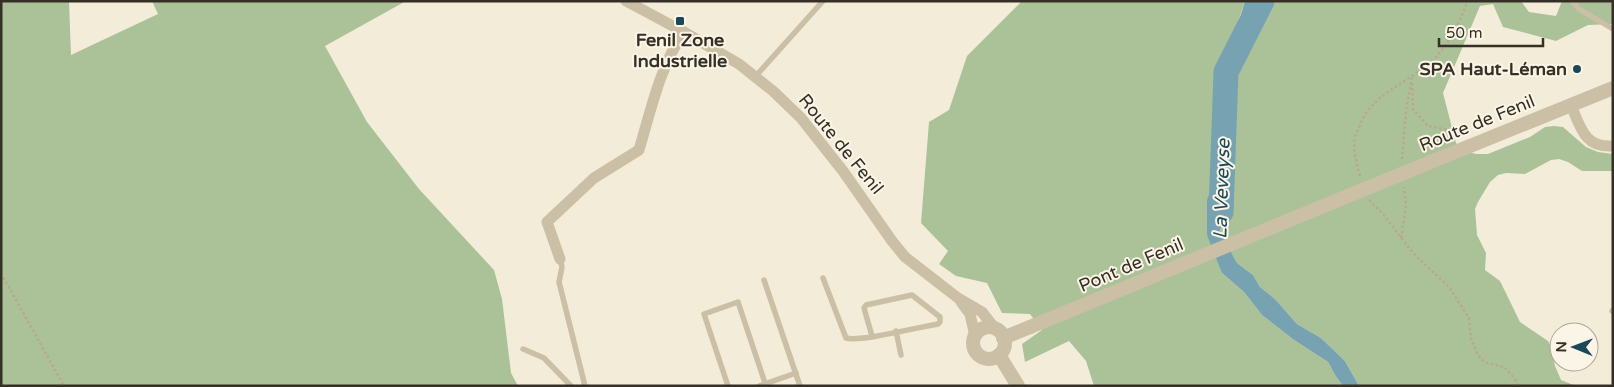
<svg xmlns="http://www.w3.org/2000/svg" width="1614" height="387" font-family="'Varela Round',sans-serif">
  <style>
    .green { fill: #abc299 }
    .water { fill: #77a2b1 }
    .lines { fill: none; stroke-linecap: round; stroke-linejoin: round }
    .river { stroke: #77a2b1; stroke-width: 25 }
    .path { stroke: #b7a98f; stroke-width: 2.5; stroke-dasharray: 2.5 2.5; stroke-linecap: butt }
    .service { stroke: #cbbfa5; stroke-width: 5.5 }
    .minor { stroke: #cbbfa5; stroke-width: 11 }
    .tertiary { stroke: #cbbfa5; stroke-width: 14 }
    .tertiary-bridge { stroke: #cbbfa5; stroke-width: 14 }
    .poi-dot { fill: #1a485a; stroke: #faf5e6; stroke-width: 2 }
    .labels { text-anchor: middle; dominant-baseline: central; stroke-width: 4; stroke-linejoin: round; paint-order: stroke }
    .poi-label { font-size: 18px; font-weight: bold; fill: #362f26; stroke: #faf5e6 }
    .street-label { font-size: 18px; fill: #362f26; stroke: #faf5e6 }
    .water-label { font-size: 19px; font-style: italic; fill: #1a485a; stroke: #faf5e6 }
  </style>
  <rect width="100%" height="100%" fill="#f3ecd9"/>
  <g class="green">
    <polygon points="1,1 69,1 71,55 158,14 152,1 406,1 325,46 367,122 419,189 494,270 502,299 511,373 518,386 1,386"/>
    <polygon points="1022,1 1245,1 1238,22 1244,57 1260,29 1266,1 1521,1 1529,12 1556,16 1562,1 1613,1 1613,24 1588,25 1556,41 1503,27 1493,4 1480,6 1443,93 1456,143 1466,152 1477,154 1488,154 1530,137 1545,127 1554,126 1563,127 1586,147 1598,152 1613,154 1613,171 1582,171 1568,162 1559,159 1551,160 1525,174 1506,173 1498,175 1490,182 1478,202 1475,209 1477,235 1486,253 1485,270 1500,281 1520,322 1548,341 1552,348 1555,366 1561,380 1576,386 1359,386 1345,361 1321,338 1297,324 1275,299 1260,287 1253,275 1237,263 1220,231 1229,199 1215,178 1222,273 1244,292 1262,315 1294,340 1328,362 1335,375 1343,386 1094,386 1086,361 1069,341 1025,362 1022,344 1042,330 1030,314 1002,313 987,283 956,276 939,264 948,251 921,223 929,122 949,110 967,56"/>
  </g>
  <g class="water">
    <path d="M 1245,1 L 1266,1 C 1260,31 1254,47 1232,68 L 1226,65 Z"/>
    <polygon points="1215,178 1225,178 1229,199 1220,231 1237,263 1253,275 1260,287 1275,299 1297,324 1321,338 1345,361 1359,386 1343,386 1335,375 1328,362 1294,340 1262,315 1244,292 1222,273 1207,235 1207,200"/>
  </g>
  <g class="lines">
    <polyline class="river" points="1221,212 1226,72 1262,1"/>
    <g class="path">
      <polyline points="1412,83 1413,109 1428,126 1465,133"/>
      <polyline points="1402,159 1406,110 1412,76"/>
      <path d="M 1360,176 C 1357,165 1354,154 1354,142 C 1354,137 1357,132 1359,127 C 1371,95 1404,84 1429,64 C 1443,53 1463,19 1467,1"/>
      <polyline points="1369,200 1383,214 1413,253 1449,287 1469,318 1471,339 1478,355 1484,362 1504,367 1515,379 1518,386"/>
      <polyline points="1401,238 1406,205 1404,187"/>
      <polyline points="1,273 64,386"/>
    </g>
    <g class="service">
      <polyline points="1572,1 1579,9 1613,29"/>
      <polyline points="755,77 823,1"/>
      <polyline points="560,259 562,267 559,282 585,386"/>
      <path d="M 823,278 L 846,338 C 862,342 918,327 938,324 L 940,322 L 940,317 L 912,295 L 866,305 L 864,308 L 872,336"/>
      <polyline points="764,280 800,386"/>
      <polyline points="1612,311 1613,310"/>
      <polyline points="896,331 901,355"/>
      <polyline points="523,349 544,358 571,386"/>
      <polyline points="728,386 704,314 738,302 766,386"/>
      <polyline points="759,386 796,373"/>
    </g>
    <g class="minor">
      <polyline points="626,1 684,32 739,64 773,91 801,118 843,171 892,241 905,257 958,298 982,312 996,330"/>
      <path d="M 1571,105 C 1580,126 1584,148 1613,146"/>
      <path d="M 560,259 L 547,222 L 594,178 L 639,150 C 651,110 660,66 684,32"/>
      <polyline points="961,302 970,314 975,336"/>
    </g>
    <g class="tertiary">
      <polyline points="1411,170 1613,88"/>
      <circle cx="989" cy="343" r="16"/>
      <polyline points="1003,338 1030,327"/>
      <polyline points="999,355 1018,386"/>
    </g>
    <polyline class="tertiary-bridge" points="1030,327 1411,170"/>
  </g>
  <g class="poi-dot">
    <rect x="675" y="16" width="10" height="10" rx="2.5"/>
    <circle cx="1577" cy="69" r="5"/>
  </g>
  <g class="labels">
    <g class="poi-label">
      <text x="680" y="40">Fenil Zone<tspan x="680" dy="21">Industrielle</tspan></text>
      <text x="1567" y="69" text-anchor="end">SPA Haut-Léman</text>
    </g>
    <g class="street-label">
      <text transform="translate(1477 123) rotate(-22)">Route de Fenil</text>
      <text transform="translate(841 144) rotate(51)">Route de Fenil</text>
      <text transform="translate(1131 265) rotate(-23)">Pont de Fenil</text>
    </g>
    <g class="water-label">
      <text transform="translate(1222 189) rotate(-88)">La Veveyse</text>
    </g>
  </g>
  <rect width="1614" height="387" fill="none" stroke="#362f26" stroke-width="5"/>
  <g transform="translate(1574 347) rotate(271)"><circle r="24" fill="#faf5e6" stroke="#aca699"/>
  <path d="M0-4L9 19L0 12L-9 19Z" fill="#1a485a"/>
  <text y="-8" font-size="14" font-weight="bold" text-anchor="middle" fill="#362f26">N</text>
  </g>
  <path d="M1439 38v8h104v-8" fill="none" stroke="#362f26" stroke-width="2.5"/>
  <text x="1446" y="38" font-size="15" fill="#362f26" stroke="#faf5e6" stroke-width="4" paint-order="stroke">50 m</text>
</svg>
